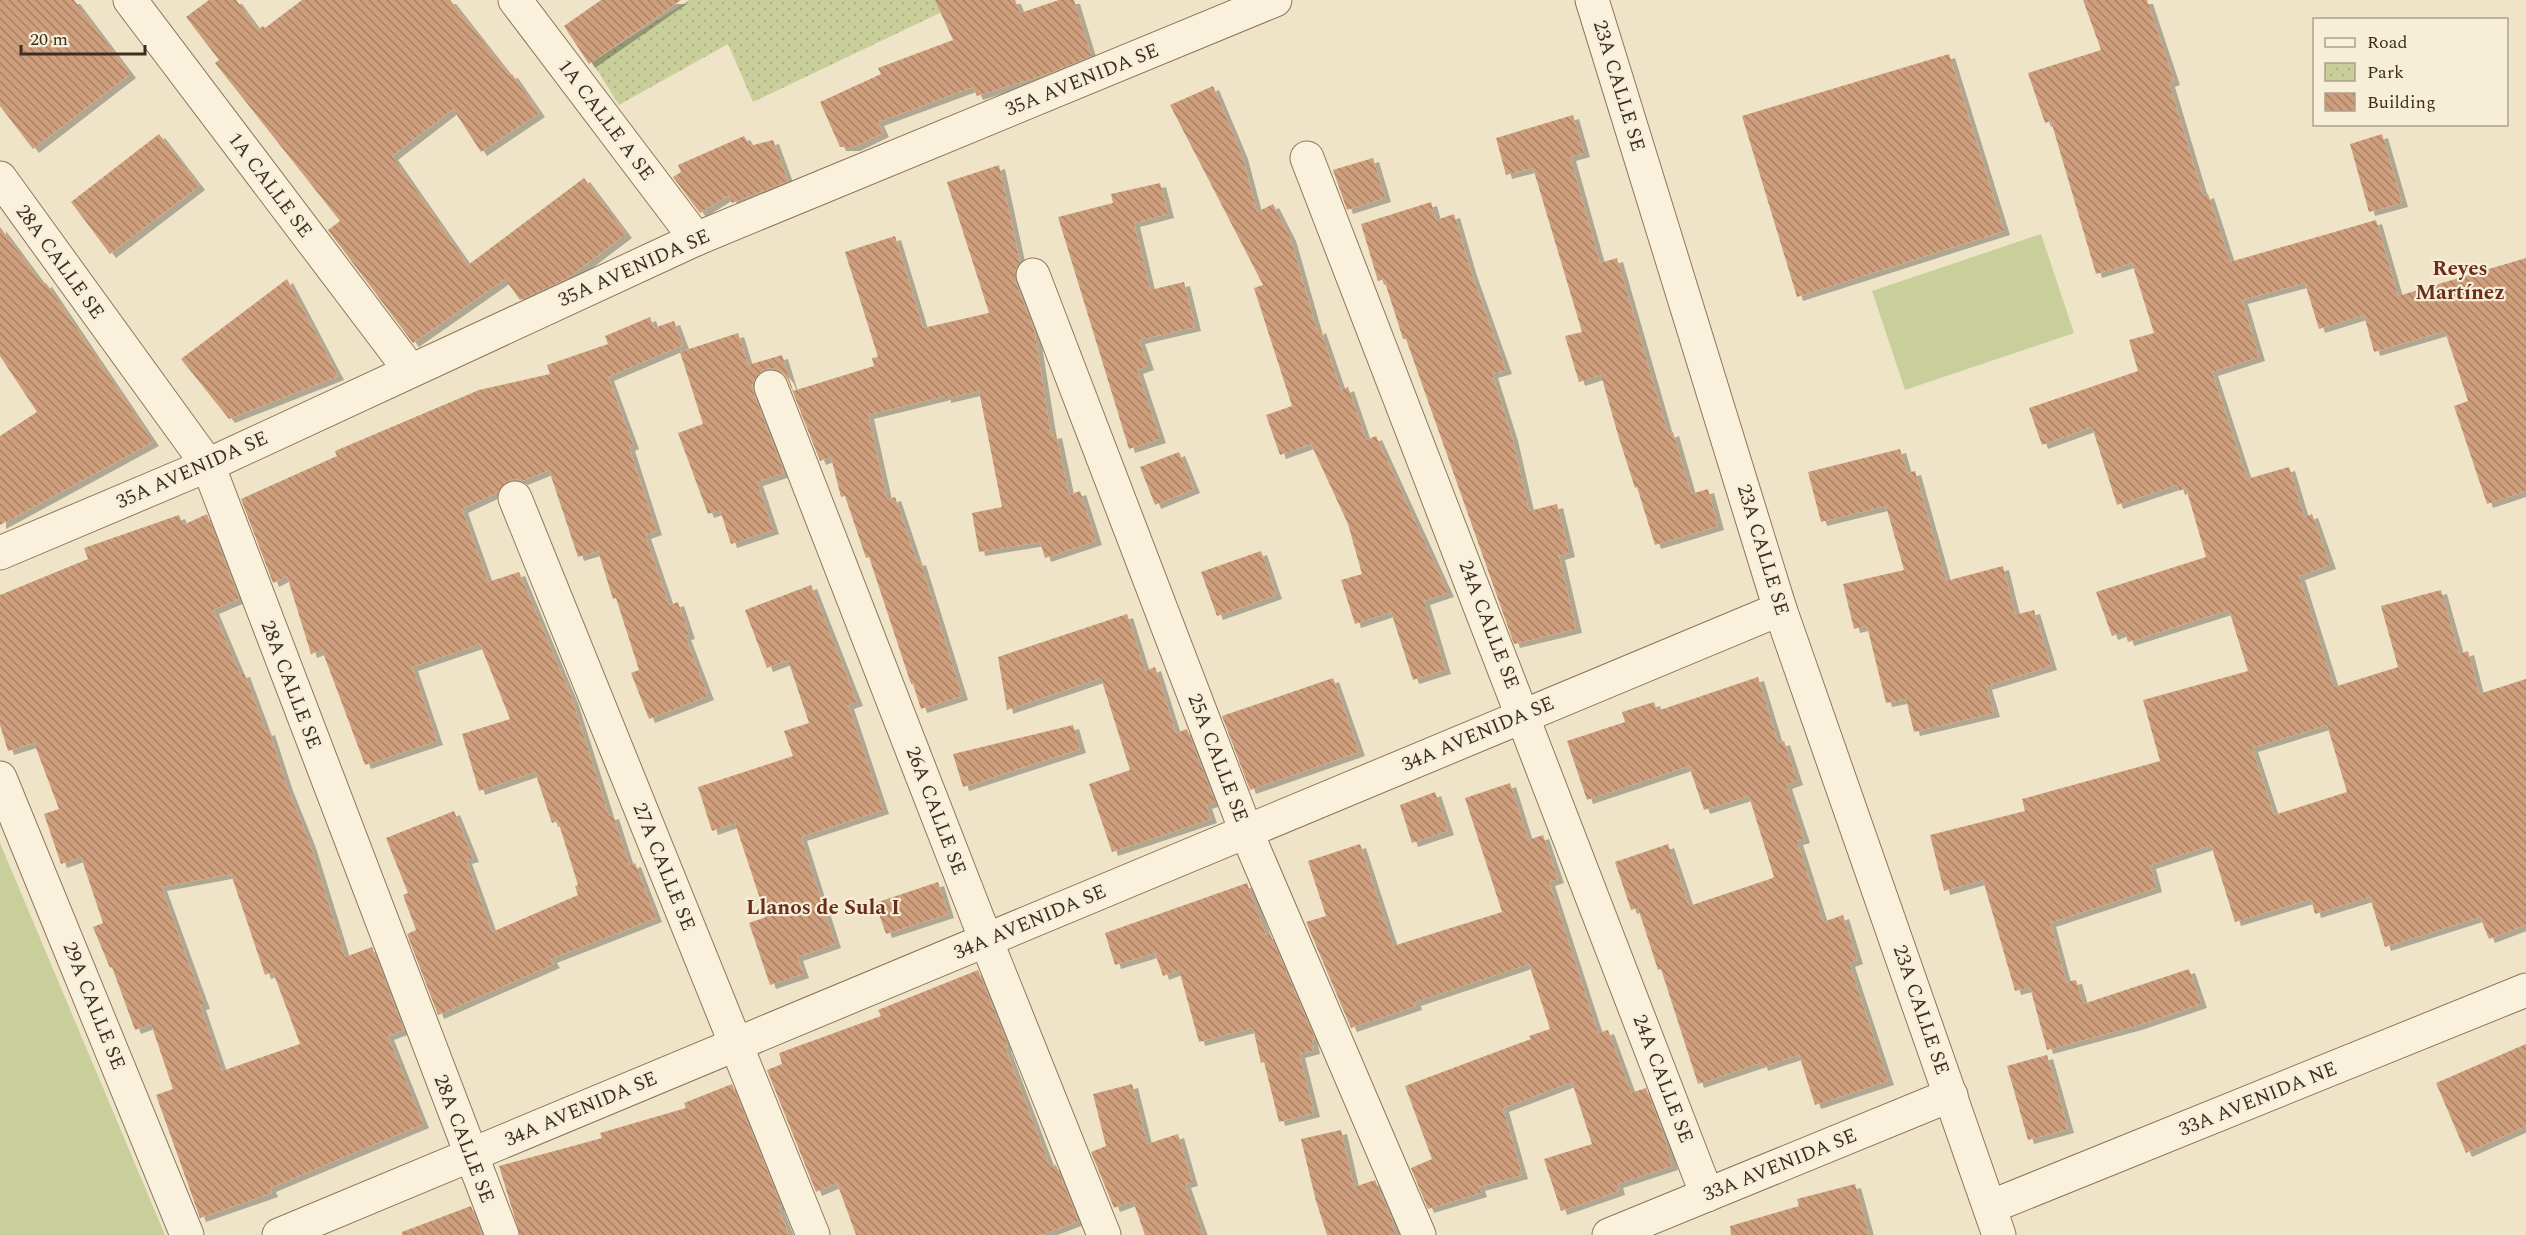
<svg xmlns="http://www.w3.org/2000/svg" width="2526" height="1235" font-family="Spectral,serif">
  <style>
    .park { fill: url(#park-dots) }
    .garden { fill: #c9cf9b }
    .building { fill: url(#building-back-hatch); fill-rule: evenodd; filter: url(#shadow) }
    .lines { fill: none; stroke-linecap: round; stroke-linejoin: round }
    .minor-casing { stroke: #8d765c; stroke-width: 35 }
    .minor { stroke: #faf1dc; stroke-width: 33 }
    .labels { text-anchor: middle; dominant-baseline: central; stroke-width: 4.5; stroke-linejoin: round; paint-order: stroke }
    .street-label { font-size: 20px; fill: #3d2e20; stroke: #f7eed8 }
    .neighbourhood-label { font-size: 21px; font-weight: bold; fill: #6b2e1e; stroke: #f7eed8 }
  </style>
  <defs>
    <pattern id="park-dots" width="8" height="8" patternUnits="userSpaceOnUse" patternTransform="scale(1.5)"><rect width="8" height="8" fill="#c9cf9b"/><path d="M2 2h.1M6 6h.1" fill="none" stroke="#aeb285" stroke-width="1.8" stroke-linecap="round"/></pattern>
    <pattern id="building-back-hatch" width="6" height="6" patternUnits="userSpaceOnUse" patternTransform="scale(1.5)"><rect width="6" height="6" fill="#cf9f7d"/><path d="M-1 5l2 2M0 0l6 6M5-1l2 2" fill="none" stroke="#a98266"/></pattern>
    <filter id="shadow"><feDropShadow dx="6" dy="4" stdDeviation="0" flood-color="#0004"/></filter>
  </defs>
  <rect width="100%" height="100%" fill="#f0e4c8"/>
  <polygon class="park" points="689,0 967,0 753,102 728,44 619,105 592,62"/>
  <g class="garden">
    <polygon points="2041,234 2074,333 1905,390 1872,291"/>
    <polygon points="0,843 165,1235 0,1235"/>
  </g>
  <g class="building">
    <polygon points="0,0 74,0 130,74 33,149 0,106"/>
    <polygon points="209,0 236,0 258,30 263,26 265,28 302,0 450,0 509,75 512,74 539,113 481,152 453,109 392,156 468,265 584,178 626,234 568,278 520,300 505,279 413,343 328,230 340,221 215,63 219,60 186,17"/>
    <polygon points="601,0 681,0 589,64 564,26"/>
    <polygon points="935,0 1015,0 1020,13 1059,0 1074,0 1091,56 1050,73 977,96 973,87 878,122 883,133 854,147 840,147 820,102 881,74 878,68 953,40"/>
    <path d="M 2083,0 L 2147,0 L 2174,81 L 2169,83 L 2203,196 L 2208,194 L 2230,262 L 2376,220 L 2398,296 L 2526,258 L 2526,491 L 2487,504 L 2454,406 L 2468,401 L 2445,331 L 2374,352 L 2364,315 L 2319,329 L 2305,283 L 2242,300 L 2259,357 L 2212,372 L 2247,479 L 2289,467 L 2304,517 L 2312,514 L 2330,565 L 2299,576 L 2334,687 L 2398,667 L 2381,606 L 2441,590 L 2459,654 L 2468,651 L 2479,694 L 2526,679 L 2526,925 L 2489,939 L 2480,917 L 2385,947 L 2370,897 L 2315,914 L 2311,899 L 2235,922 L 2211,845 L 2150,865 L 2156,888 L 2050,923 L 2066,982 L 2076,980 L 2083,1004 L 2189,969 L 2201,1004 L 2136,1026 L 2047,1050 L 2030,987 L 2015,991 L 1983,880 L 1944,891 L 1930,835 L 2025,811 L 2022,799 L 2160,761 L 2143,700 L 2248,671 L 2229,610 L 2128,642 L 2125,631 L 2112,636 L 2096,592 L 2206,557 L 2186,488 L 2179,491 L 2177,485 L 2117,505 L 2092,427 L 2042,445 L 2029,408 L 2138,371 L 2129,340 L 2154,333 L 2132,263 L 2096,274 L 2051,121 L 2045,123 L 2028,73 L 2101,50 ZM 2327,725 L 2347,792 L 2274,815 L 2252,748 Z"/>
    <polygon points="1949,54 2004,231 1797,297 1742,116"/>
    <polygon points="1213,86 1242,155 1257,212 1273,204 1290,237 1317,331 1320,329 1341,390 1348,387 1366,440 1376,436 1448,593 1424,601 1445,670 1413,680 1391,612 1355,624 1341,580 1362,574 1348,524 1311,444 1280,455 1266,415 1292,406 1254,288 1263,285 1170,105"/>
    <polygon points="1573,115 1584,153 1570,157 1600,263 1617,258 1668,434 1673,432 1691,494 1708,489 1718,526 1655,545 1637,487 1635,488 1618,435 1601,375 1579,382 1565,336 1582,332 1533,168 1506,175 1496,138"/>
    <polygon points="159,134 199,186 110,254 71,202"/>
    <polygon points="2382,134 2402,203 2369,212 2350,144"/>
    <polygon points="744,136 750,146 773,140 788,181 732,203 729,195 700,213 673,177 681,172 678,165"/>
    <polygon points="1373,158 1385,198 1347,210 1333,170"/>
    <polygon points="999,165 1020,262 1015,271 1015,281 1034,330 1051,435 1056,434 1069,495 1080,491 1096,541 1045,558 1040,542 979,552 972,513 1002,507 979,391 945,399 945,396 868,415 887,500 895,497 917,562 920,561 962,696 921,709 913,684 911,684 869,557 866,558 845,496 841,497 831,457 820,461 788,380 782,372 773,368 765,369 757,375 752,385 754,394 784,473 757,482 773,530 731,544 720,510 708,514 678,433 703,424 680,352 738,333 748,365 782,355 793,391 874,366 872,358 878,357 845,252 895,236 923,328 989,313 947,182"/>
    <polygon points="1160,183 1168,214 1134,223 1150,290 1184,282 1195,327 1139,340 1148,366 1137,370 1160,439 1129,449 1058,217 1113,203 1111,194"/>
    <polygon points="1431,202 1436,220 1454,214 1471,272 1506,370 1492,374 1512,437 1529,511 1557,504 1569,553 1559,556 1576,629 1514,644 1406,339 1403,339 1384,279 1378,281 1361,224"/>
    <polygon points="0,227 43,285 46,283 153,442 0,525 0,436 37,412 0,356"/>
    <polygon points="287,279 338,376 229,419 181,359"/>
    <polygon points="650,317 654,328 674,321 683,345 608,377 633,445 629,447 656,531 645,535 669,605 678,602 689,635 685,636 708,696 649,719 631,673 639,670 616,598 613,599 598,551 578,557 549,470 522,481 517,479 507,481 498,492 462,509 488,582 519,572 572,699 609,816 613,815 629,865 635,863 656,918 551,959 554,964 438,1015 407,934 416,930 403,895 408,893 386,838 454,811 473,858 466,860 492,932 578,895 575,886 578,885 558,821 552,823 535,772 479,791 462,734 510,719 480,644 412,667 437,741 365,765 322,650 311,654 287,576 273,583 241,499 337,456 335,451 479,390 550,374 547,365 608,344 605,336"/>
    <polygon points="1900,449 1907,473 1915,471 1946,581 2003,566 2015,615 2034,610 2051,666 1986,686 1994,713 1914,732 1906,699 1886,703 1867,626 1854,629 1843,584 1904,570 1886,506 1821,522 1808,472"/>
    <polygon points="1179,452 1194,489 1155,505 1140,467"/>
    <path d="M 207,514 L 239,599 L 213,610 L 240,674 L 244,673 L 266,732 L 269,731 L 287,787 L 310,844 L 345,957 L 372,947 L 404,1030 L 388,1036 L 423,1124 L 270,1188 L 272,1193 L 200,1218 L 156,1095 L 173,1089 L 151,1024 L 135,1030 L 112,967 L 110,968 L 93,927 L 103,923 L 81,857 L 61,864 L 44,814 L 59,809 L 34,743 L 8,751 L 0,725 L 0,595 L 88,559 L 84,548 L 179,515 L 183,525 ZM 231,874 L 265,975 L 273,972 L 300,1044 L 222,1071 L 200,1006 L 204,1005 L 161,887 Z"/>
    <polygon points="1261,551 1276,595 1217,616 1201,572"/>
    <polygon points="811,585 857,702 848,705 883,810 801,837 835,944 797,957 803,974 770,985 749,923 766,917 735,823 712,831 698,787 793,756 784,731 809,723 788,660 767,668 745,610"/>
    <polygon points="1127,614 1145,671 1155,667 1176,733 1187,729 1215,802 1206,805 1211,819 1112,852 1089,784 1130,770 1101,678 1007,710 998,657"/>
    <polygon points="1758,677 1778,743 1784,741 1797,781 1786,785 1804,839 1797,841 1823,922 1843,915 1857,960 1849,963 1888,1081 1815,1105 1799,1055 1762,1067 1761,1063 1698,1084 1661,969 1658,970 1638,908 1631,910 1615,862 1668,844 1689,906 1770,879 1774,877 1749,796 1704,810 1689,766 1587,800 1567,741 1625,722 1622,712 1654,702 1657,711"/>
    <polygon points="1333,678 1359,752 1250,790 1222,716"/>
    <polygon points="1073,725 1080,749 963,787 953,754"/>
    <polygon points="1510,783 1528,840 1543,835 1558,879 1549,882 1598,1033 1608,1030 1631,1093 1646,1088 1662,1130 1672,1166 1617,1184 1619,1191 1561,1211 1544,1159 1592,1144 1572,1082 1503,1108 1522,1175 1479,1187 1481,1193 1428,1209 1411,1168 1432,1159 1405,1086 1531,1039 1529,1036 1550,1029 1529,964 1415,1002 1416,1006 1351,1028 1306,922 1326,916 1308,861 1360,844 1393,946 1502,912 1465,798"/>
    <polygon points="1435,792 1448,831 1412,843 1400,805"/>
    <polygon points="938,882 948,914 886,934 875,903"/>
    <polygon points="1247,883 1266,935 1270,934 1315,1039 1312,1040 1314,1050 1299,1054 1314,1113 1279,1122 1264,1062 1261,1063 1253,1028 1199,1042 1179,970 1163,976 1155,953 1115,965 1105,933"/>
    <polygon points="978,970 1008,1046 1005,1047 1050,1167 1056,1165 1078,1221 1041,1235 856,1235 837,1183 816,1192 767,1070 782,1064 779,1053 881,1016 878,1010"/>
    <polygon points="2526,1044 2526,1126 2466,1153 2436,1083"/>
    <polygon points="2047,1055 2068,1129 2028,1140 2007,1066"/>
    <polygon points="732,1084 781,1205 778,1207 789,1235 520,1235 499,1166 602,1138 600,1133 686,1108 684,1103"/>
    <polygon points="1132,1084 1147,1144 1178,1134 1192,1182 1185,1184 1203,1235 1145,1235 1133,1201 1114,1208 1091,1152 1106,1146 1093,1094"/>
    <polygon points="1341,1130 1354,1187 1375,1180 1392,1220 1395,1235 1327,1235 1316,1201 1301,1139"/>
    <polygon points="1855,1184 1869,1235 1731,1235 1730,1226 1799,1206 1797,1199"/>
    <polygon points="471,1206 482,1235 402,1235 402,1232"/>
  </g>
  <g class="lines">
    <g class="minor-casing">
      <g id="minor">
        <polyline points="130,0 410,370"/>
        <polyline points="515,0 696,239"/>
        <polyline points="1592,0 1780,609 1999,1235"/>
        <polyline points="1307,158 1707,1195"/>
        <polyline points="0,178 208,465 502,1235"/>
        <polyline points="1033,275 1246,831 1419,1235"/>
        <polyline points="771,387 986,940 1104,1235"/>
        <polyline points="515,498 813,1235"/>
        <polyline points="0,553 208,465 696,239 1275,0"/>
        <polyline points="0,778 187,1235"/>
        <polyline points="1990,1207 2526,990"/>
        <polyline points="279,1235 1780,609"/>
        <polyline points="1609,1235 1951,1095"/>
      </g>
    </g>
    <use href="#minor" class="minor"/>
  </g>
  <g class="labels">
    <g class="street-label">
      <text transform="translate(1082 80) rotate(-22)">35A AVENIDA SE</text>
      <text transform="translate(1619 86) rotate(73)">23A CALLE SE</text>
      <text transform="translate(606 120) rotate(53)">1A CALLE A SE</text>
      <text transform="translate(270 185) rotate(53)">1A CALLE SE</text>
      <text transform="translate(60 262) rotate(54)">28A CALLE SE</text>
      <text transform="translate(634 268) rotate(-24)">35A AVENIDA SE</text>
      <text transform="translate(192 470) rotate(-24)">35A AVENIDA SE</text>
      <text transform="translate(1763 550) rotate(73)">23A CALLE SE</text>
      <text transform="translate(1489 625) rotate(69)">24A CALLE SE</text>
      <text transform="translate(291 685) rotate(69)">28A CALLE SE</text>
      <text transform="translate(1478 734) rotate(-23)">34A AVENIDA SE</text>
      <text transform="translate(1218 758) rotate(69)">25A CALLE SE</text>
      <text transform="translate(936 811) rotate(69)">26A CALLE SE</text>
      <text transform="translate(664 867) rotate(68)">27A CALLE SE</text>
      <text transform="translate(1030 922) rotate(-23)">34A AVENIDA SE</text>
      <text transform="translate(94 1006) rotate(68)">29A CALLE SE</text>
      <text transform="translate(1921 1010) rotate(71)">23A CALLE SE</text>
      <text transform="translate(1663 1079) rotate(69)">24A CALLE SE</text>
      <text transform="translate(2258 1099) rotate(-22)">33A AVENIDA NE</text>
      <text transform="translate(581 1109) rotate(-23)">34A AVENIDA SE</text>
      <text transform="translate(464 1139) rotate(69)">28A CALLE SE</text>
      <text transform="translate(1780 1165) rotate(-22)">33A AVENIDA SE</text>
    </g>
    <g class="neighbourhood-label">
      <text x="2460" y="269">Reyes<tspan x="2460" dy="24">Martínez</tspan></text>
      <text x="823" y="908">Llanos de Sula I</text>
    </g>
  </g>
  <rect x="2313" y="18" width="195" height="108" fill="#f7eed8" stroke="#ada18e" stroke-width="1.5"/>
  <rect x="2325" y="38" width="30" height="9" fill="#faf1dc" stroke="#ada18e" stroke-width="1.5"/>
  <text x="2367" y="48" font-size="18" fill="#3d2e20">Road</text>
  <rect x="2325" y="63" width="30" height="18" fill="url(#park-dots)" stroke="#ada18e" stroke-width="1.5"/>
  <text x="2367" y="78" font-size="18" fill="#3d2e20">Park</text>
  <rect x="2325" y="93" width="30" height="18" fill="url(#building-back-hatch)" stroke="#ada18e" stroke-width="1.5"/>
  <text x="2367" y="108" font-size="18" fill="#3d2e20">Building</text>
  <path d="M21 45v9h124v-9" fill="none" stroke="#3d2e20" stroke-width="3"/>
  <text x="30" y="45" font-size="18" fill="#3d2e20" stroke="#f7eed8" stroke-width="4.5" paint-order="stroke">20 m</text>
</svg>
